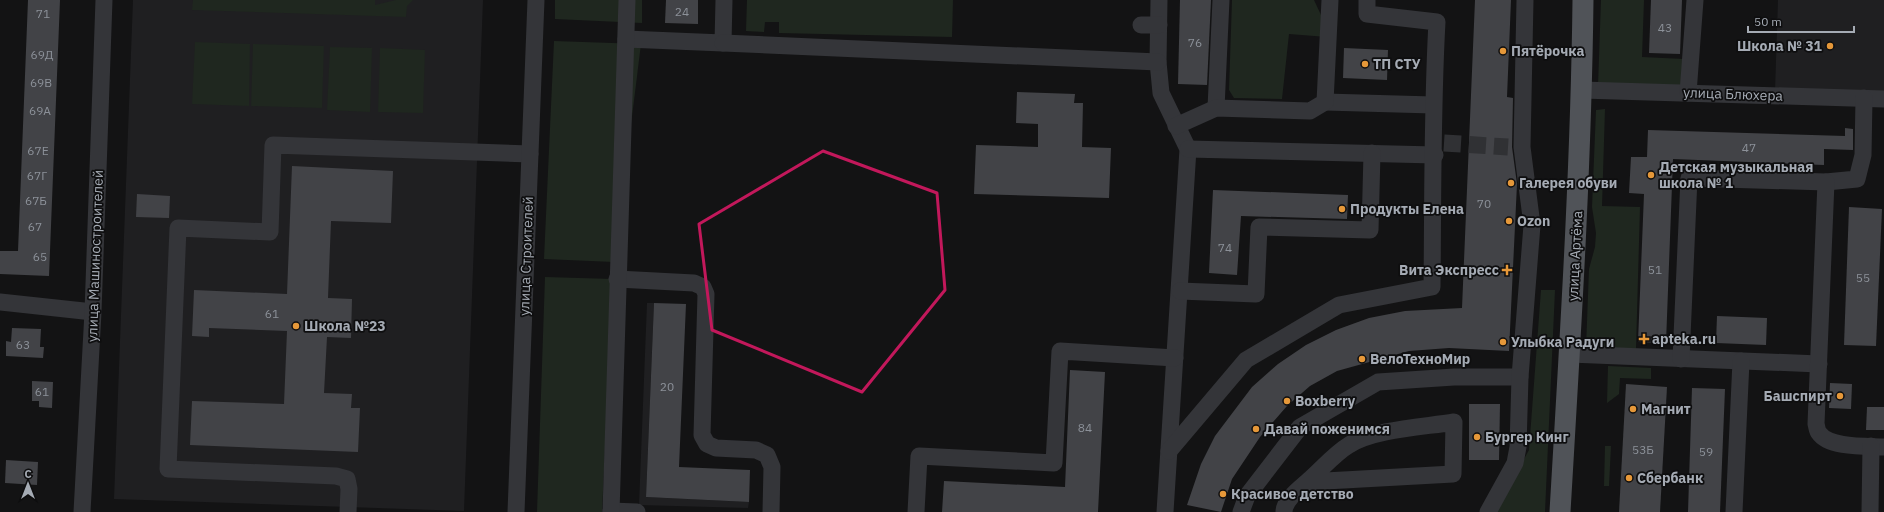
<svg xmlns="http://www.w3.org/2000/svg" width="1884" height="512" font-family="'IBM Plex Sans',sans-serif">
  <style>
    .built { fill: #1f1f21 }
    .green { fill: #1f271f }
    .building { fill: #424347 }
    .lines { fill: none; stroke-linecap: round; stroke-linejoin: round }
    .minor-tunnel { stroke: #303134; stroke-width: 17; stroke-dasharray: 17 8; stroke-linecap: butt }
    .minor { stroke: #343539; stroke-width: 17 }
    .major { stroke: #505358; stroke-width: 21 }
    .marked { fill: none; stroke: #c2185b; stroke-width: 3; stroke-linejoin: round }
    .poi-dot { fill: #e69839; stroke: #0e0e0f; stroke-width: 1.5 }
    .labels { text-anchor: middle; dominant-baseline: central; stroke-width: 3.5; stroke-linejoin: round; paint-order: stroke }
    .number-label { font-size: 12px; fill: #8c9199 }
    .poi-label { font-size: 14px; font-weight: bold; fill: #a5abb4; stroke: #0e0e0f; text-anchor: start }
    .street-label { font-size: 14px; fill: #a5abb4; stroke: #0e0e0f }
  </style>
  <rect width="100%" height="100%" fill="#131314"/>
  <g class="built">
    <polygon points="133,0 483,0 464,511 114,499"/>
    <polygon points="1778,0 1884,0 1884,96 1775,91"/>
    <polygon points="647,303 654,303 646,497 749,502 748,508 639,505"/>
  </g>
  <g class="green">
    <polygon points="193,0 375,0 375,5 396,0 413,0 407,6 406,17 192,10"/>
    <polygon points="555,0 642,0 642,23 555,19"/>
    <polygon points="747,0 953,0 952,37 779,33 779,22 765,22 764,32 746,31"/>
    <polygon points="1232,0 1314,0 1327,28 1327,37 1289,34 1282,99 1234,98 1229,90"/>
    <polygon points="1601,0 1644,0 1642,57 1684,59 1683,89 1598,86"/>
    <polygon points="554,41 641,44 614,262 544,259"/>
    <polygon points="195,42 250,44 249,106 192,104"/>
    <polygon points="253,44 324,46 322,108 251,106"/>
    <polygon points="330,47 372,48 370,112 327,110"/>
    <polygon points="380,48 425,50 423,113 378,112"/>
    <polygon points="1605,109 1602,206 1640,207 1636,349 1586,348 1589,269 1595,247 1596,233 1592,207 1596,110"/>
    <polygon points="545,277 613,279 602,512 537,512"/>
    <polygon points="1541,290 1555,290 1545,512 1495,512 1529,450"/>
    <polygon points="1608,366 1651,368 1651,379 1620,378 1619,394 1607,403"/>
    <polygon points="1605,446 1611,446 1609,486 1604,486"/>
  </g>
  <g class="building">
    <polygon points="28,0 60,0 49,276 0,274 0,251 18,251"/>
    <polygon points="666,0 698,0 698,24 665,23"/>
    <polygon points="1180,0 1211,0 1207,85 1178,84"/>
    <polygon points="1475,0 1511,0 1507,97 1513,98 1512,147 1517,184 1509,351 1449,348 1409,351 1337,371 1310,386 1287,406 1260,437 1232,479 1221,512 1187,505 1201,464 1215,436 1252,387 1278,364 1306,345 1336,330 1369,318 1405,311 1462,308"/>
    <polygon points="1651,0 1682,0 1680,54 1649,53"/>
    <polygon points="1344,48 1388,50 1387,80 1343,78"/>
    <polygon points="1017,92 1075,94 1074,103 1083,103 1082,147 1111,148 1109,198 974,194 976,145 1038,147 1038,124 1016,123"/>
    <polygon points="1845,128 1853,129 1853,150 1824,149 1824,165 1673,159 1666,343 1638,342 1644,194 1629,193 1631,157 1647,157 1648,130 1845,136"/>
    <polygon points="292,166 393,171 391,223 331,221 328,298 352,299 351,338 327,337 324,393 352,394 351,408 360,408 358,452 190,445 192,401 284,404 287,331 209,328 209,337 192,336 194,290 287,294"/>
    <polygon points="1213,190 1348,195 1347,219 1241,216 1237,275 1209,273"/>
    <polygon points="137,194 170,196 169,218 136,217"/>
    <polygon points="1849,207 1882,209 1876,346 1844,345"/>
    <polygon points="654,303 686,304 679,467 750,470 749,502 646,497"/>
    <polygon points="1717,316 1767,318 1766,345 1716,343"/>
    <polygon points="12,328 41,329 40,347 44,347 43,358 6,356 6,341 11,342"/>
    <polygon points="1070,370 1105,372 1098,512 942,512 944,481 1065,487"/>
    <polygon points="32,381 53,382 52,408 39,407 39,401 32,401"/>
    <polygon points="1830,383 1852,384 1851,409 1829,408"/>
    <polygon points="1626,384 1667,387 1660,512 1619,512"/>
    <polygon points="1692,388 1725,389 1720,512 1688,512"/>
    <polygon points="1469,404 1500,404 1499,460 1469,460"/>
    <polygon points="1867,407 1884,407 1884,430 1866,430"/>
    <polygon points="6,460 38,462 37,485 5,483"/>
  </g>
  <g class="lines">
    <polyline class="minor-tunnel" points="1444,143 1508,147"/>
    <g class="minor">
      <polyline points="1159,0 1158,62 1161,93 1188,149 1165,512"/>
      <polyline points="1141,25 1159,25"/>
      <polyline points="626,39 723,43 724,0"/>
      <polyline points="723,43 1158,62"/>
      <polyline points="1582,90 1884,99"/>
      <polyline points="1688,93 1695,0"/>
      <polyline points="1325,102 1433,105"/>
      <polyline points="1216,108 1221,0"/>
      <polyline points="1176,126 1216,108 1310,111 1325,102 1330,0"/>
      <polyline points="1188,149 1435,155"/>
      <polyline points="1826,182 1857,179 1863,155 1864,98"/>
      <polyline points="617,279 694,283 703,287 706,294 702,435 707,444 716,448 756,450 767,455 772,467 771,512"/>
      <polyline points="1180,291 1256,294 1259,227 1370,230 1372,153"/>
      <polyline points="0,302 93,312"/>
      <polyline points="1570,354 1819,364"/>
      <path d="M 1681,359 L 1689,178 L 1826,182 L 1816,424 C 1817,427 1817,431 1819,433 C 1829,448 1867,446 1884,447"/>
      <path d="M 1169,451 L 1246,360 L 1339,305 L 1432,287 C 1433,199 1432,110 1437,22 L 1367,14 L 1367,0"/>
      <polyline points="611,511 637,512"/>
      <polyline points="82,512 93,312 104,0"/>
      <polyline points="348,512 349,489 347,479 336,476 168,469 178,228 270,232 273,145 530,154"/>
      <polyline points="516,512 536,0"/>
      <polyline points="611,512 627,0"/>
      <polyline points="916,512 919,456 1054,463 1060,351 1175,358"/>
      <polyline points="1241,512 1247,496 1300,427 1378,382 1454,377 1520,377"/>
      <path d="M 1284,512 C 1284,500 1299,489 1308,481 C 1321,470 1334,454 1349,445 C 1374,429 1424,427 1454,422 L 1453,474 L 1307,482"/>
      <polyline points="1488,512 1515,463 1518,447 1520,377 1532,225 1522,147 1525,0"/>
      <polyline points="1734,512 1741,361"/>
      <polyline points="1870,512 1871,446"/>
    </g>
    <path class="major" d="M 1560,512 C 1570,341 1581,171 1583,0"/>
  </g>
  <path class="marked" d="M 823,151 L 937,193 L 945,290 L 862,392 L 712,330 L 699,224 Z"/>
  <g class="poi-dot">
    <circle cx="1830" cy="46" r="4"/>
    <circle cx="1503" cy="51" r="4"/>
    <circle cx="1365" cy="64" r="4"/>
    <circle cx="1651" cy="175" r="4"/>
    <circle cx="1511" cy="183" r="4"/>
    <circle cx="1342" cy="209" r="4"/>
    <circle cx="1509" cy="221" r="4"/>
    <path d="M1505 264h4v4h4v4h-4v4h-4v-4h-4v-4h4z"/>
    <circle cx="296" cy="326" r="4"/>
    <path d="M1642 333h4v4h4v4h-4v4h-4v-4h-4v-4h4z"/>
    <circle cx="1503" cy="342" r="4"/>
    <circle cx="1362" cy="359" r="4"/>
    <circle cx="1840" cy="396" r="4"/>
    <circle cx="1287" cy="401" r="4"/>
    <circle cx="1633" cy="409" r="4"/>
    <circle cx="1256" cy="429" r="4"/>
    <circle cx="1477" cy="437" r="4"/>
    <circle cx="1629" cy="478" r="4"/>
    <circle cx="1223" cy="494" r="4"/>
  </g>
  <g class="labels">
    <g class="number-label">
      <text x="682" y="11">24</text>
      <text x="43" y="13">71</text>
      <text x="1665" y="27">43</text>
      <text x="1195" y="42">76</text>
      <text x="42" y="54">69Д</text>
      <text x="41" y="82">69В</text>
      <text x="40" y="110">69А</text>
      <text x="1749" y="147">47</text>
      <text x="38" y="150">67Е</text>
      <text x="37" y="175">67Г</text>
      <text x="36" y="200">67Б</text>
      <text x="1484" y="203">70</text>
      <text x="35" y="226">67</text>
      <text x="1225" y="247">74</text>
      <text x="40" y="256">65</text>
      <text x="1655" y="269">51</text>
      <text x="1863" y="277">55</text>
      <text x="272" y="313">61</text>
      <text x="23" y="344">63</text>
      <text x="667" y="386">20</text>
      <text x="42" y="391">61</text>
      <text x="1085" y="427">84</text>
      <text x="1643" y="449">53Б</text>
      <text x="1706" y="451">59</text>
    </g>
    <g class="poi-label">
      <text x="1822" y="46" text-anchor="end">Школа № 31</text>
      <text x="1511" y="51">Пятёрочка</text>
      <text x="1373" y="64">ТП СТУ</text>
      <text x="1659" y="167">Детская музыкальная<tspan x="1659" dy="16">школа № 1</tspan></text>
      <text x="1519" y="183">Галерея обуви</text>
      <text x="1350" y="209">Продукты Елена</text>
      <text x="1517" y="221">Ozon</text>
      <text x="1499" y="270" text-anchor="end">Вита Экспресс</text>
      <text x="304" y="326">Школа №23</text>
      <text x="1652" y="339">apteka.ru</text>
      <text x="1511" y="342">Улыбка Радуги</text>
      <text x="1370" y="359">ВелоТехноМир</text>
      <text x="1832" y="396" text-anchor="end">Башспирт</text>
      <text x="1295" y="401">Boxberry</text>
      <text x="1641" y="409">Магнит</text>
      <text x="1264" y="429">Давай поженимся</text>
      <text x="1485" y="437">Бургер Кинг</text>
      <text x="1637" y="478">Сбербанк</text>
      <text x="1231" y="494">Красивое детство</text>
    </g>
    <g class="street-label">
      <text transform="translate(1733 94) rotate(2)">улица Блюхера</text>
      <text transform="translate(95 256) rotate(-88)">улица Машиностроителей</text>
      <text transform="translate(526 256) rotate(-88)">улица Строителей</text>
      <text transform="translate(1575 256) rotate(-87)">улица Артёма</text>
    </g>
  </g>
  <g transform="translate(28 484)" stroke="#0e0e0f" stroke-width="3" paint-order="stroke">
  <path d="M0-3L7 15L0 10L-7 15Z" fill="#a5abb4"/>
  <text y="-6" font-size="11" font-weight="bold" text-anchor="middle" fill="#a5abb4">С</text>
  </g>
  <path d="M1748 26v6h106v-6" fill="none" stroke="#a5abb4" stroke-width="2"/>
  <text x="1754" y="26" font-size="12" fill="#a5abb4" stroke="#0e0e0f" stroke-width="3" paint-order="stroke">50 m</text>
</svg>
